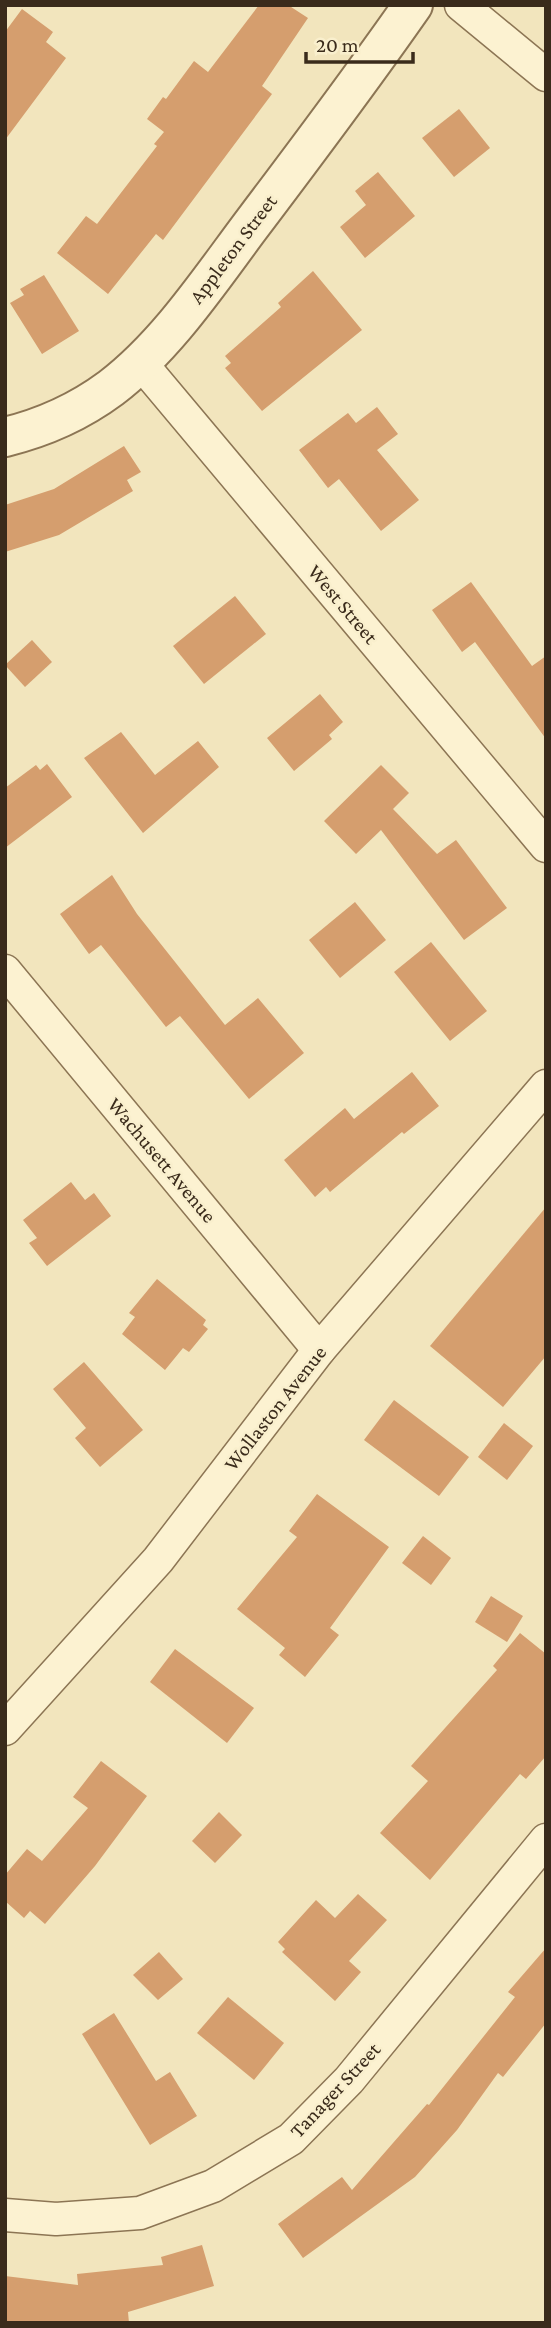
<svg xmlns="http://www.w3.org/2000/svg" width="551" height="2328" font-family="'Crimson Pro',serif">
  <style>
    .building { fill: #d59e6e }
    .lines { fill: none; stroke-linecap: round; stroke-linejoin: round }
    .minor-casing { stroke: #8c7554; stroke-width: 35 }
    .tertiary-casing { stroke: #8c7554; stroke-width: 42 }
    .minor { stroke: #fcf2d1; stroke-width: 32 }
    .tertiary { stroke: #fcf2d1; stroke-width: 38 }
    .labels { text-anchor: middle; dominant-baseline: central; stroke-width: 5; stroke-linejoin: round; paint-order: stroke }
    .street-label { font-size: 21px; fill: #3a2b1b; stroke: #f9efcd }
  </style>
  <rect width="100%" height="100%" fill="#f2e5bd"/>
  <g class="building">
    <polygon points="259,5 288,5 308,18 262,86 272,94 163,240 156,234 108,294 57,253 86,216 97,224 157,146 154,144 164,132 147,119 163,97 166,99 194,61 208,72"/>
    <polygon points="22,9 53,32 46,42 66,58 5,140 5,32"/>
    <polygon points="459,109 490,148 454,177 422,138"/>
    <polygon points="378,172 415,216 365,258 340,227 366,205 355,191"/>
    <polygon points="313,271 362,330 262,411 225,368 231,363 225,356 281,307 278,303"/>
    <polygon points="44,275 79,331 42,354 10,303 24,295 20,289"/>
    <polygon points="377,407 398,434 377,450 419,500 381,531 339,479 328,488 299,450 348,413 356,423"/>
    <polygon points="124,446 141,472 127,480 133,491 59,535 5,552 5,505 54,489"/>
    <polygon points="471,582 532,666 546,656 546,739 475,642 462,652 432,610"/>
    <polygon points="235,596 266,634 204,684 173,646"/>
    <polygon points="32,640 52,662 25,687 5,665"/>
    <polygon points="320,694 343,722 329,735 332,739 294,771 267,738"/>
    <polygon points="121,732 155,775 198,741 219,767 143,833 84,758"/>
    <polygon points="47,764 72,797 5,848 5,788 36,765 40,770"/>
    <polygon points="381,765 409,793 393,809 437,854 456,840 507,908 464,940 381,830 356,854 324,821"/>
    <polygon points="112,875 137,914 225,1025 258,998 304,1053 249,1099 180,1016 166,1027 101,945 89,954 60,914"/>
    <polygon points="355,902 386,940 340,978 309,940"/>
    <polygon points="431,942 487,1011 450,1041 394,972"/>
    <polygon points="412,1072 439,1106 404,1134 402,1132 330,1192 326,1187 315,1197 284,1160 345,1108 354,1119"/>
    <polygon points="71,1182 85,1200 94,1193 111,1216 47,1266 29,1243 37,1238 23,1220"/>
    <polygon points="546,1207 546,1356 503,1407 430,1346"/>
    <polygon points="157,1279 206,1320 203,1325 208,1329 189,1352 183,1348 165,1370 122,1334 135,1317 129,1313"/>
    <polygon points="84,1362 143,1430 100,1467 75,1438 86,1428 53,1389"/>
    <polygon points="394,1400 469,1457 439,1496 364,1440"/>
    <polygon points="504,1423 533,1446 507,1480 478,1457"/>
    <polygon points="317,1494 389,1547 330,1628 339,1635 305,1677 279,1655 285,1648 237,1609 297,1537 289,1531"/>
    <polygon points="423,1536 451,1558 431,1585 402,1563"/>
    <polygon points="491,1596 523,1616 507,1642 475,1622"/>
    <polygon points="520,1633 546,1654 546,1756 526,1779 520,1774 430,1880 380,1833 428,1781 411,1766 497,1670 493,1666"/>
    <polygon points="175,1649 254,1708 227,1743 150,1682"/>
    <polygon points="101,1761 147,1796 95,1866 45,1924 30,1911 24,1918 5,1901 5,1875 27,1849 42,1861 88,1808 73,1797"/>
    <polygon points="219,1812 242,1835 215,1863 192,1841"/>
    <polygon points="358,1894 387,1920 349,1961 361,1972 335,2001 282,1952 285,1949 278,1942 316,1900 335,1918"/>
    <polygon points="546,1948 546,2023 503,2077 498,2073 457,2130 415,2177 303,2258 278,2224 342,2177 352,2190 427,2104 429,2105 515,1997 508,1992"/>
    <polygon points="159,1952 183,1979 158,2000 133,1975"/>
    <polygon points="228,1997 284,2043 254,2080 197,2033"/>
    <polygon points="114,2013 156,2081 170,2072 197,2116 150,2145 82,2034"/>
    <polygon points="202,2245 214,2286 128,2312 129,2323 5,2323 5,2276 78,2285 77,2274 163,2265 161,2257"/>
  </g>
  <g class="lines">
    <g class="minor-casing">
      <g id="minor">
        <polyline points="461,5 546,75"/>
        <polyline points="140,362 546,846"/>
        <polyline points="5,971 319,1350"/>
        <polyline points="5,1729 158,1560 319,1350 546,1086"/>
        <polyline points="5,2215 56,2219 140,2213 213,2186 291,2139 349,2080 546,1840"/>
      </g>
    </g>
    <g class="tertiary-casing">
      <path id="tertiary" d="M 5,437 C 42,428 80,411 111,388 C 166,346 208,283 249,228 C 305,154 360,81 413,5"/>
    </g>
    <use href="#minor" class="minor"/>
    <use href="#tertiary" class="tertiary"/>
  </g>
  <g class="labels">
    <g class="street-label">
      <text transform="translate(233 249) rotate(-53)">Appleton Street</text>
      <text transform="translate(343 604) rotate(50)">West Street</text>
      <text transform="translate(162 1160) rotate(50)">Wachusett Avenue</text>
      <text transform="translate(275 1408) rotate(-52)">Wollaston Avenue</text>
      <text transform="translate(335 2090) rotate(-47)">Tanager Street</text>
    </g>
  </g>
  <rect width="551" height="2328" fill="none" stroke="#3a2b1b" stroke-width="14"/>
  <path d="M306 52v10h107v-10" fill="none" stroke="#3a2b1b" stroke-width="3.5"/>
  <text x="316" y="52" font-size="21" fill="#3a2b1b" stroke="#f9efcd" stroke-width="5" paint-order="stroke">20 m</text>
</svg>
